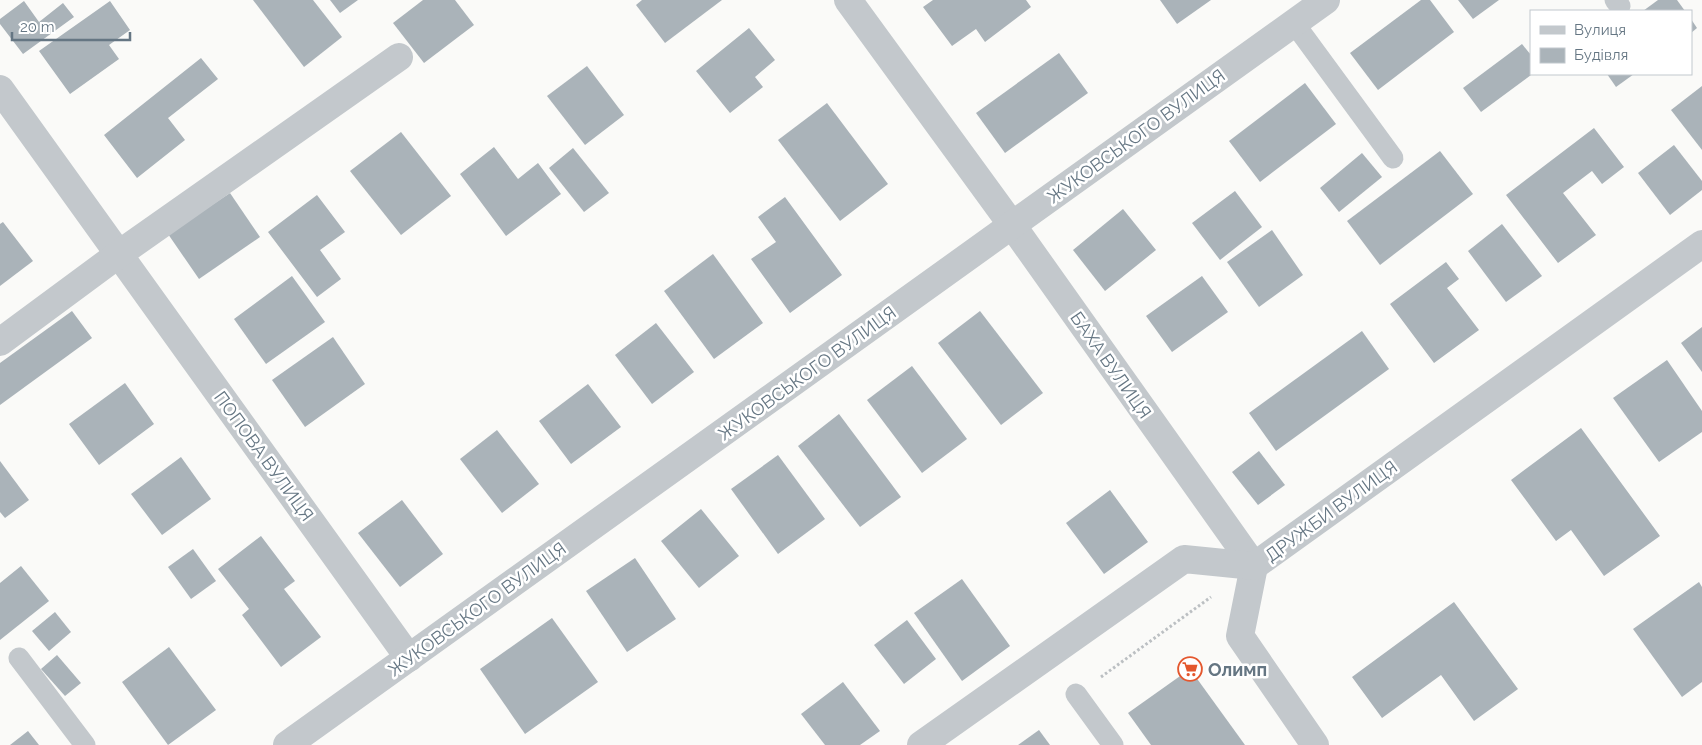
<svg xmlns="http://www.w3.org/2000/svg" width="1702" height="745" font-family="Raleway,sans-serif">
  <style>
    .building { fill: #aab3b9 }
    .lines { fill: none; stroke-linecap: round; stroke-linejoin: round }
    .path { stroke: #bbbfc2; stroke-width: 3; stroke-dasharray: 2.5 2.5; stroke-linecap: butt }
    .service { stroke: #c3c8cc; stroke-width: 21 }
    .minor { stroke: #c3c8cc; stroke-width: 28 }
    .labels { text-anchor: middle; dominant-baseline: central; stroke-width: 5; stroke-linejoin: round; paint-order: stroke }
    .street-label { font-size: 18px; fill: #657683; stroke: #fff }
    .poi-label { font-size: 18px; font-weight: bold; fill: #657683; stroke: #fff; text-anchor: start }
  </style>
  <rect width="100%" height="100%" fill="#fafaf8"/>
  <g class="building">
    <polygon points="253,0 313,0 342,37 304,67"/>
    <polygon points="330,0 358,0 340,13"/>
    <polygon points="423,0 455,0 474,25 424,63 393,23"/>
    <polygon points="642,0 722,0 665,43 636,5"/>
    <polygon points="933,0 1026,0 1031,7 985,42 976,29 952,46 923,7"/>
    <polygon points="1160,0 1211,0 1177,24"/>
    <polygon points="1421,0 1430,0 1454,32 1378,90 1350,53"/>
    <polygon points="1458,0 1499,0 1473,19"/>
    <polygon points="1658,0 1677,0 1685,11 1643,11"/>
    <polygon points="24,1 39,22 63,3 74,17 23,54 0,24 0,19"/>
    <polygon points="110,1 130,30 109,45 119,59 70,94 39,51"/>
    <polygon points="1691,19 1697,28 1691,33"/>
    <polygon points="749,28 775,60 755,77 763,87 730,113 696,71"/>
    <polygon points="1522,44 1531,55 1531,75 1481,112 1463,88"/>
    <polygon points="1059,53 1088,93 1005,153 976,113"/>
    <polygon points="201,58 218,79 168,118 185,140 137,178 104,135"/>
    <polygon points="587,66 624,115 585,145 547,96"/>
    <polygon points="1607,74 1634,74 1616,87"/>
    <polygon points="1305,83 1336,124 1260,182 1229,141"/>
    <polygon points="1702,86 1702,150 1671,110"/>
    <polygon points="827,103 888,184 840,221 778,140"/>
    <polygon points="1594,128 1624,167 1602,184 1592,171 1563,193 1596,235 1558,263 1506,195"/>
    <polygon points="401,132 451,196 401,235 350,171"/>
    <polygon points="1674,145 1702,181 1702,190 1670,215 1638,173"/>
    <polygon points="494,147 518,179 538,163 561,194 506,236 460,174"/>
    <polygon points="573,148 609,193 584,212 549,168"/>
    <polygon points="1440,151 1473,194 1380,265 1347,221"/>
    <polygon points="1362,153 1382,177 1339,212 1320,188"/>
    <polygon points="1235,191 1262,227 1220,260 1192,223"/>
    <polygon points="230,193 260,237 199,279 168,234"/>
    <polygon points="317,195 345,232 320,250 341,279 317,297 268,232"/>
    <polygon points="785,197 842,275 790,313 751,259 776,242 758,217"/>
    <polygon points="1123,209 1156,250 1105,291 1073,250"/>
    <polygon points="3,222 33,261 0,286 0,224"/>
    <polygon points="1502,224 1542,276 1506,302 1468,251"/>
    <polygon points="1272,230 1303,275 1259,307 1227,262"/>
    <polygon points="713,254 763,323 714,359 664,291"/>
    <polygon points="1446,262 1459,279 1447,288 1479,330 1434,363 1390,304"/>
    <polygon points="292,276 325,322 266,364 234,319"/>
    <polygon points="1202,276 1228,312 1172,352 1146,316"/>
    <polygon points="72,311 92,338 0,405 0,363"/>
    <polygon points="980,311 1043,393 1001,425 938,343"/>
    <polygon points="656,323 694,372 652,404 615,355"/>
    <polygon points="1702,327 1702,372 1681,343"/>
    <polygon points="1362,331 1389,369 1276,451 1249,413"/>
    <polygon points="333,337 365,384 305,427 272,380"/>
    <polygon points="1667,360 1702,411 1702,432 1659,462 1613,398"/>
    <polygon points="912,366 967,439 922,473 867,400"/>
    <polygon points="125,383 154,424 99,465 69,424"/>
    <polygon points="588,384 621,427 571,464 539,421"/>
    <polygon points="839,414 901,497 860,527 798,446"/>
    <polygon points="1581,428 1660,536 1604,576 1571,530 1556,541 1511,480"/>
    <polygon points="497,430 539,484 502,513 460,459"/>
    <polygon points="1259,451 1285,485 1258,505 1232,472"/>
    <polygon points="778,455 825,519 778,554 731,489"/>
    <polygon points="181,457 211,499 162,535 131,494"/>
    <polygon points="0,461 29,500 5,518 0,512"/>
    <polygon points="1110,490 1148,542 1104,574 1066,523"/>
    <polygon points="402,500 443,554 400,587 358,533"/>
    <polygon points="701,509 739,556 699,588 661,541"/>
    <polygon points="261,536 295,581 284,589 321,637 281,667 242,615 249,609 218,569"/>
    <polygon points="193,549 216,581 191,599 168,567"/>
    <polygon points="635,558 676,619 627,652 586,591"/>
    <polygon points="21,566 49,601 0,640 0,583"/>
    <polygon points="962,579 1010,646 962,681 914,613"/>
    <polygon points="1699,582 1702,587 1702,682 1682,697 1633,629"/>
    <polygon points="1454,602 1518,689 1474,721 1441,675 1382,718 1352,677"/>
    <polygon points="55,612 71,632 49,651 32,631"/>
    <polygon points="552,618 598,682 525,734 480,669"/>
    <polygon points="907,620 936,659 904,684 874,645"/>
    <polygon points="169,647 216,710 168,745 122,682"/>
    <polygon points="57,655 81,683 65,696 41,669"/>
    <polygon points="1190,669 1245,745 1151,745 1128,713"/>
    <polygon points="843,682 880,731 860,745 825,745 801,714"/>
    <polygon points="1039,730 1050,745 1018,745"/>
    <polygon points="28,731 39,745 10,745"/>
  </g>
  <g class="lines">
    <polyline class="path" points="1101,677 1211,597"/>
    <g class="service">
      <polyline points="1615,0 1620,6"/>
      <polyline points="1294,23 1393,158"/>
      <polyline points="19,658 85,745"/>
      <polyline points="1076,694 1113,745"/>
    </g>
    <g class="minor">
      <polyline points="848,0 1012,225 1254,566 1240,636 1315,745"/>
      <polyline points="0,89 409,658"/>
      <polyline points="0,342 119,254 399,57"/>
      <polyline points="287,745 1326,0"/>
      <polyline points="921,745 1184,559 1254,566 1702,244"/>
    </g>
  </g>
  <defs>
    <g id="supermarket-ring" transform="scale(1.25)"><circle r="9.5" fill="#fff" stroke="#e4572e" stroke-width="1.5"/><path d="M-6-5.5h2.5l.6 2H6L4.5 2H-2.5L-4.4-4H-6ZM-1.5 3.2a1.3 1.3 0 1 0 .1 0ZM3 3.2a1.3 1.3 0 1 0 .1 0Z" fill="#e4572e"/></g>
  </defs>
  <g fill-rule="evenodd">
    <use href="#supermarket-ring" x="1190" y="669"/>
  </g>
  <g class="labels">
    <g class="street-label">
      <text transform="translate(1136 136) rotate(-36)">ЖУКОВСЬКОГО ВУЛИЦЯ</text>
      <text transform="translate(1111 365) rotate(55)">БАХА ВУЛИЦЯ</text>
      <text transform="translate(807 373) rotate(-36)">ЖУКОВСЬКОГО ВУЛИЦЯ</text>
      <text transform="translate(264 456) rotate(54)">ПОПОВА ВУЛИЦЯ</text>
      <text transform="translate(1331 511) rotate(-36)">ДРУЖБИ ВУЛИЦЯ</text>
      <text transform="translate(477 609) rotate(-36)">ЖУКОВСЬКОГО ВУЛИЦЯ</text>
    </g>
    <g class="poi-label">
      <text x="1208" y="669">Олимп</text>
    </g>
  </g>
  <rect x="1530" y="10" width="162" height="65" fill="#ffffff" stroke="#c1c8cd"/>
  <rect x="1540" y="26" width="25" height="8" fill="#c3c8cc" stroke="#c1c8cd"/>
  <text x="1574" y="35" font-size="15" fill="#657683">Вулиця</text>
  <rect x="1540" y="48" width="25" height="15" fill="#aab3b9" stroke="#c1c8cd"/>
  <text x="1574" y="60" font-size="15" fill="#657683">Будівля</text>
  <path d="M12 32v8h118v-8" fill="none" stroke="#657683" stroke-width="2.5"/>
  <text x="20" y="32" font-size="15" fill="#657683" stroke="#ffffff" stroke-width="4" paint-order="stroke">20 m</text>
</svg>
